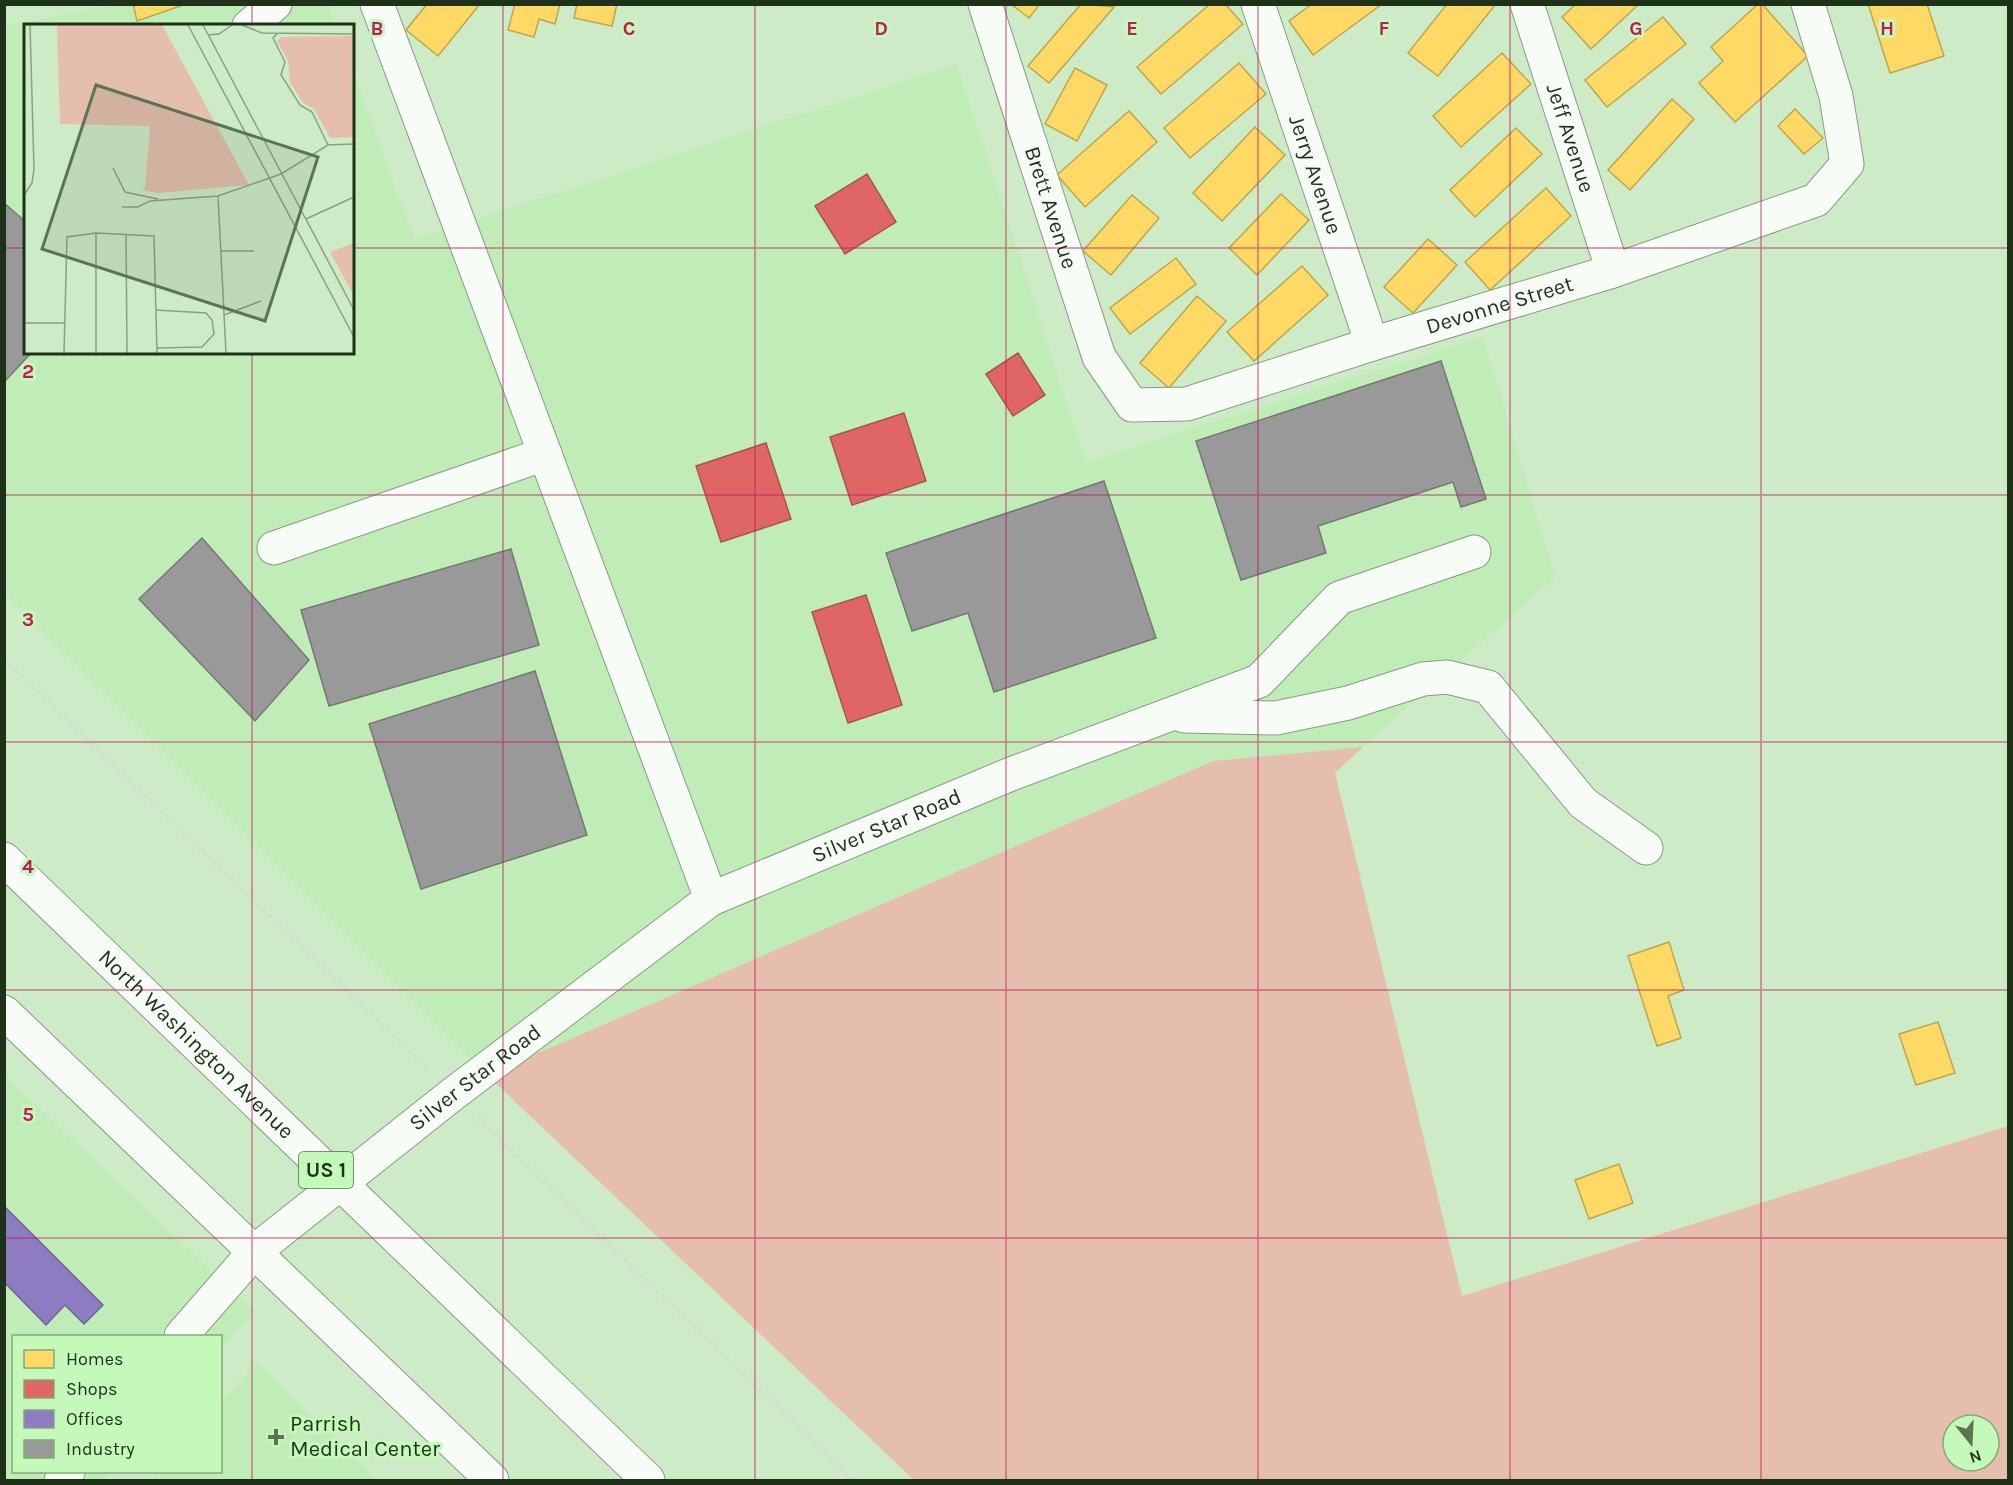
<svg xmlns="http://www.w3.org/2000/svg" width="2013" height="1485" font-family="Karla,sans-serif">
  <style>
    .built { fill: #c0edb7 }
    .green { fill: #e5beae; fill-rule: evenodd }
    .homes { fill: #ffd966; stroke: #bca74f; stroke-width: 1.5 }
    .shops { fill: #e06666; stroke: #a6564f; stroke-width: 1.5 }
    .offices { fill: #8e7cc3; stroke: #6c6690; stroke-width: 1.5 }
    .industry { fill: #999; stroke: #747a73; stroke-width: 1.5 }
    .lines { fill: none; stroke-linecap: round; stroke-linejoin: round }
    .minor-casing { stroke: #869c82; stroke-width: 35 }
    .major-casing { stroke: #869c82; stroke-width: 35 }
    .path { stroke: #d4ddd2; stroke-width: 4; stroke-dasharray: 4.5 3; stroke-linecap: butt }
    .minor { stroke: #f8fcf7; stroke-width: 33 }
    .major { stroke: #f8fcf7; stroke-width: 33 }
    .grid { fill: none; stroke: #c2185b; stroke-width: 1.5; stroke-opacity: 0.55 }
    .poi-dot { fill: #5c7357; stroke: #c5f9ba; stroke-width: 2 }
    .labels { text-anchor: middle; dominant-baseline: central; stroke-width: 6; stroke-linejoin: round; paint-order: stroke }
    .shield { fill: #c5f9ba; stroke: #506e4a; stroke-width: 1.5 }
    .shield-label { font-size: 21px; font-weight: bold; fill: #1e321a }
    .street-label { font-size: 22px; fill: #1e321a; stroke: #c5f9ba }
    .poi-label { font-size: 22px; fill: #1e321a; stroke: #c5f9ba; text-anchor: start }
    .inset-road { fill: none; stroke: #88a182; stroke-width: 1.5 }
    .view { fill: #5c7357; fill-opacity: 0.15; stroke: #5c7357; stroke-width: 3 }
    .inset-edge { fill: none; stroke: #1e321a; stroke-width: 3 }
    .grid-label { font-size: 20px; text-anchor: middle; font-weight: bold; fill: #c2185b; stroke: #c5f9ba; stroke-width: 6; stroke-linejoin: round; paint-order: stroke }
  </style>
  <rect width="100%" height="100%" fill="#ceebc8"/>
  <g class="built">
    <polygon points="119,4 329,5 336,25 26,26 26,352 352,352 353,70 414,239 957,64 1086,462 1483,337 1555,577 1363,747 1213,761 487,1075 5,594 4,26"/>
    <polygon points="4,1075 254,1311 221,1349 220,1336 14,1336 14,1472 111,1472 103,1480 5,1480"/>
    <polygon points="257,1363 377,1480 149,1480 157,1472 220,1472 221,1402"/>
  </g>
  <path class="green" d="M 1363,747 L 1335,773 L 1462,1296 L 2008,1126 L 2008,1480 L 914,1480 L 487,1075 L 1213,761 ZM 1953,1425 L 1989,1425 L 1989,1461 L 1953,1461 Z"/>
  <g class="homes">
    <polygon points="133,4 186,4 137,21"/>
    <polygon points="427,4 480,4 438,56 406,30"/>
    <polygon points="515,4 560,4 555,24 539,19 534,37 508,30"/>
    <polygon points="577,4 617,4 612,26 574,18"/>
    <polygon points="1011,4 1040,4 1029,18"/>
    <polygon points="1081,4 1114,7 1049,83 1028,66"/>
    <polygon points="1210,4 1225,4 1243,24 1161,94 1137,67"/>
    <polygon points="1312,4 1382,4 1313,55 1289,21"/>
    <polygon points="1447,4 1496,4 1438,76 1408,53"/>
    <polygon points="1576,4 1639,4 1591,49 1562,17"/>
    <polygon points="1758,4 1762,4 1808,56 1735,122 1699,83 1723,61 1711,47"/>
    <polygon points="1868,4 1927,4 1944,56 1890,73"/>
    <polygon points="1663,17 1686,44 1607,107 1585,80"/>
    <polygon points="1502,53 1531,84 1461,147 1433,116"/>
    <polygon points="1239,63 1266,94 1190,158 1164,128"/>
    <polygon points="1075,68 1107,85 1077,141 1045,124"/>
    <polygon points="1672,99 1694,119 1630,190 1608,170"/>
    <polygon points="1795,109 1823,138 1804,154 1778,126"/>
    <polygon points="1129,111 1157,142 1085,207 1057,175"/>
    <polygon points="1255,127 1285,155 1222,221 1193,193"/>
    <polygon points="1516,128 1542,154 1475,217 1450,190"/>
    <polygon points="1546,188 1571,216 1490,290 1465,262"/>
    <polygon points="1281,194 1309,220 1257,275 1229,248"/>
    <polygon points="1132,195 1159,218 1111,275 1083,251"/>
    <polygon points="1428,239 1457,265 1413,313 1384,287"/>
    <polygon points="1176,258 1196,284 1130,334 1110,308"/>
    <polygon points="1302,266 1328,295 1254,361 1227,332"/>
    <polygon points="1197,296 1226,321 1169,388 1140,363"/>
    <polygon points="1669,942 1684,990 1668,996 1681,1038 1657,1046 1628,956"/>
    <polygon points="1938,1022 1955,1073 1916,1085 1899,1034"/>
    <polygon points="1619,1164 1633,1203 1589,1219 1575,1180"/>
  </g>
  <g class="shops">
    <polygon points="867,174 896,222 845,254 815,206"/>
    <polygon points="1018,353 1045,395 1013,416 986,374"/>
    <polygon points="904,413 926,481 852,505 830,437"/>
    <polygon points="766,443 791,519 721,542 696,466"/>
    <polygon points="866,595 902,705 848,723 812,612"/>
  </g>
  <polygon class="offices" points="4,1206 103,1305 84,1324 65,1305 46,1325 4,1282"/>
  <g class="industry">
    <polygon points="4,203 26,222 26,352 32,352 4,382"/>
    <polygon points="1441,361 1486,499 1461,507 1453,482 1318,526 1326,553 1241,580 1196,441"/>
    <polygon points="1104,481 1156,638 994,692 968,613 912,631 886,553"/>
    <polygon points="202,538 309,660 255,721 139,599"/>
    <polygon points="511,549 539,645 329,706 301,610"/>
    <polygon points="535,671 587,835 421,889 369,724"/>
  </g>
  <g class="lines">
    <g class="minor-casing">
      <g id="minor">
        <polyline points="377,4 711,899"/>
        <path id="s1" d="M 985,4 L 1099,357 L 1132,405 L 1187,404 L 1372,344 L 1613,271 L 1816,200 L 1847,164 L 1836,96 L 1808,4"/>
        <path id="s2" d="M 1258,4 L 1372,344"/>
        <path id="s3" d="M 1527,4 L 1613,271"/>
        <polyline points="249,26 275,4"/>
        <polyline points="274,548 545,454"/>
        <polyline points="1184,716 1276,718 1348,703 1423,679 1447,677 1488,687 1583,803 1646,848"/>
        <path id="s4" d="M 181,1336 L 255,1251 L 453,1094 L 711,899 L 1011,774 L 1259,681 L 1339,598 L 1474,552"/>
        <polyline points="61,1480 68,1472"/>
      </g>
    </g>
    <g class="major-casing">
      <g id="major">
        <path id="s5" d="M 4,859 L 648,1480"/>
        <polyline points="4,1012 492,1480"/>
      </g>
    </g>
    <g class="path">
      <polyline points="4,659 428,1069"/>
      <polyline points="478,1118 853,1480"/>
    </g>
    <use href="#minor" class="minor"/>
    <use href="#major" class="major"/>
  </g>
  <path class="grid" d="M 252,4 L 252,26M 503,4 L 503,1480M 755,4 L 755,1480M 1006,4 L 1006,1480M 1258,4 L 1258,1480M 1510,4 L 1510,1480M 1761,4 L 1761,1480M 4,248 L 26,248M 352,248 L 2008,248M 252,352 L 252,1480M 4,495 L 2008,495M 4,742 L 2008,742M 4,990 L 2008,990M 4,1238 L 2008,1238"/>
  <path class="poi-dot" d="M273 1428h6v6h6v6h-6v6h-6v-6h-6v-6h6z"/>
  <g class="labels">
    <rect class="shield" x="299" y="1152" width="54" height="36" rx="4.5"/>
    <g class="shield-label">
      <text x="326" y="1170">US 1</text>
    </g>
    <g class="street-label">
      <text stroke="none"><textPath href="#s3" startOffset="141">Jeff Avenue</textPath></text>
      <text stroke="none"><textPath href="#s2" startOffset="180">Jerry Avenue</textPath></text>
      <text stroke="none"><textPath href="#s1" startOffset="214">Brett Avenue</textPath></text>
      <text stroke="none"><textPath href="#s1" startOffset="812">Devonne Street</textPath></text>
      <text stroke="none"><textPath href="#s4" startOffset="879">Silver Star Road</textPath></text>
      <text stroke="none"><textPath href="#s5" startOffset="267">North Washington Avenue</textPath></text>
      <text stroke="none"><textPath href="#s4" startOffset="393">Silver Star Road</textPath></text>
    </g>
    <g class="poi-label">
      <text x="290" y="1424">Parrish<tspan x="290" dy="25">Medical Center</tspan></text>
    </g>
  </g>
  <g transform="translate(24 24)">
    <rect width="330" height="330" fill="#ceebc8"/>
    <path d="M 33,1 L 138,1 L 225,161 L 134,169 L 117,166 L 121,164 L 126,102 L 36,100 ZM 330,12 L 330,113 L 306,114 L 290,85 L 279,79 L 266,58 L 264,37 L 253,17 L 258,13 ZM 330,219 L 330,272 L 306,228 Z" fill="#e5beae"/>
    <path class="inset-road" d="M 164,1 L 330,313M 179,1 L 330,286M 218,1 L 238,9 L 330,10M 254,9 L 249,14 L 261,38 L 257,51 L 276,81 L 288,88 L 304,121M 184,11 L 195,10 L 208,1M 89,144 L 101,168 L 134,175M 0,171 L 8,159 L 10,145 L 6,1M 194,172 L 202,329M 98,183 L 114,183 L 126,177 L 194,172 L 257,150 L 304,121 L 330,120M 282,195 L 330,173M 72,209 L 72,329M 102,210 L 103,329M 197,227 L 230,227M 132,286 L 182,289 L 188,296 L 190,310 L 178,323 L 133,324M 200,291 L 237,277M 0,299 L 40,299M 40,329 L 43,213 L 72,209 L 130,212 L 133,329"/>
    <path class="view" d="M 72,61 L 294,133 L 241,297 L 18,225 Z"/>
    <rect width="330" height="330" class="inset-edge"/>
  </g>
  <g class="grid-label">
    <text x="377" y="35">B</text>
    <text x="629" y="35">C</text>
    <text x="881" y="35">D</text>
    <text x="1132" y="35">E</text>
    <text x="1384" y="35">F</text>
    <text x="1636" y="35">G</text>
    <text x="1887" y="35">H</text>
    <text x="28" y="378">2</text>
    <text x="28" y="626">3</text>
    <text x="28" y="873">4</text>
    <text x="28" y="1121">5</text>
  </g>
  <rect width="2013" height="1485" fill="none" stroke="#1e321a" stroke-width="12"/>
  <rect x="12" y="1335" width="210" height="138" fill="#c5f9ba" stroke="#82a97a" stroke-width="1.5"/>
  <rect x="24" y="1350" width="30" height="18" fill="#ffd966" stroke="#82a97a" stroke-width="1.5"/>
  <text x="66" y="1365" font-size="18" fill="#1e321a">Homes</text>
  <rect x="24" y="1380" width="30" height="18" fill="#e06666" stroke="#82a97a" stroke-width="1.5"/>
  <text x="66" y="1395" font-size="18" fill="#1e321a">Shops</text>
  <rect x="24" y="1410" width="30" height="18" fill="#8e7cc3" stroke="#82a97a" stroke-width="1.5"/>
  <text x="66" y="1425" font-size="18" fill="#1e321a">Offices</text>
  <rect x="24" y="1440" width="30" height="18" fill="#999999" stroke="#82a97a" stroke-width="1.5"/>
  <text x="66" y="1455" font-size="18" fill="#1e321a">Industry</text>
  <g transform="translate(1971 1443) rotate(162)"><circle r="28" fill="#c5f9ba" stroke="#82a97a" stroke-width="1.5"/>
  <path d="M0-4.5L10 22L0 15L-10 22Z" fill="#5c7357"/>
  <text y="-9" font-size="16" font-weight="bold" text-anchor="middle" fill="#1e321a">N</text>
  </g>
</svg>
